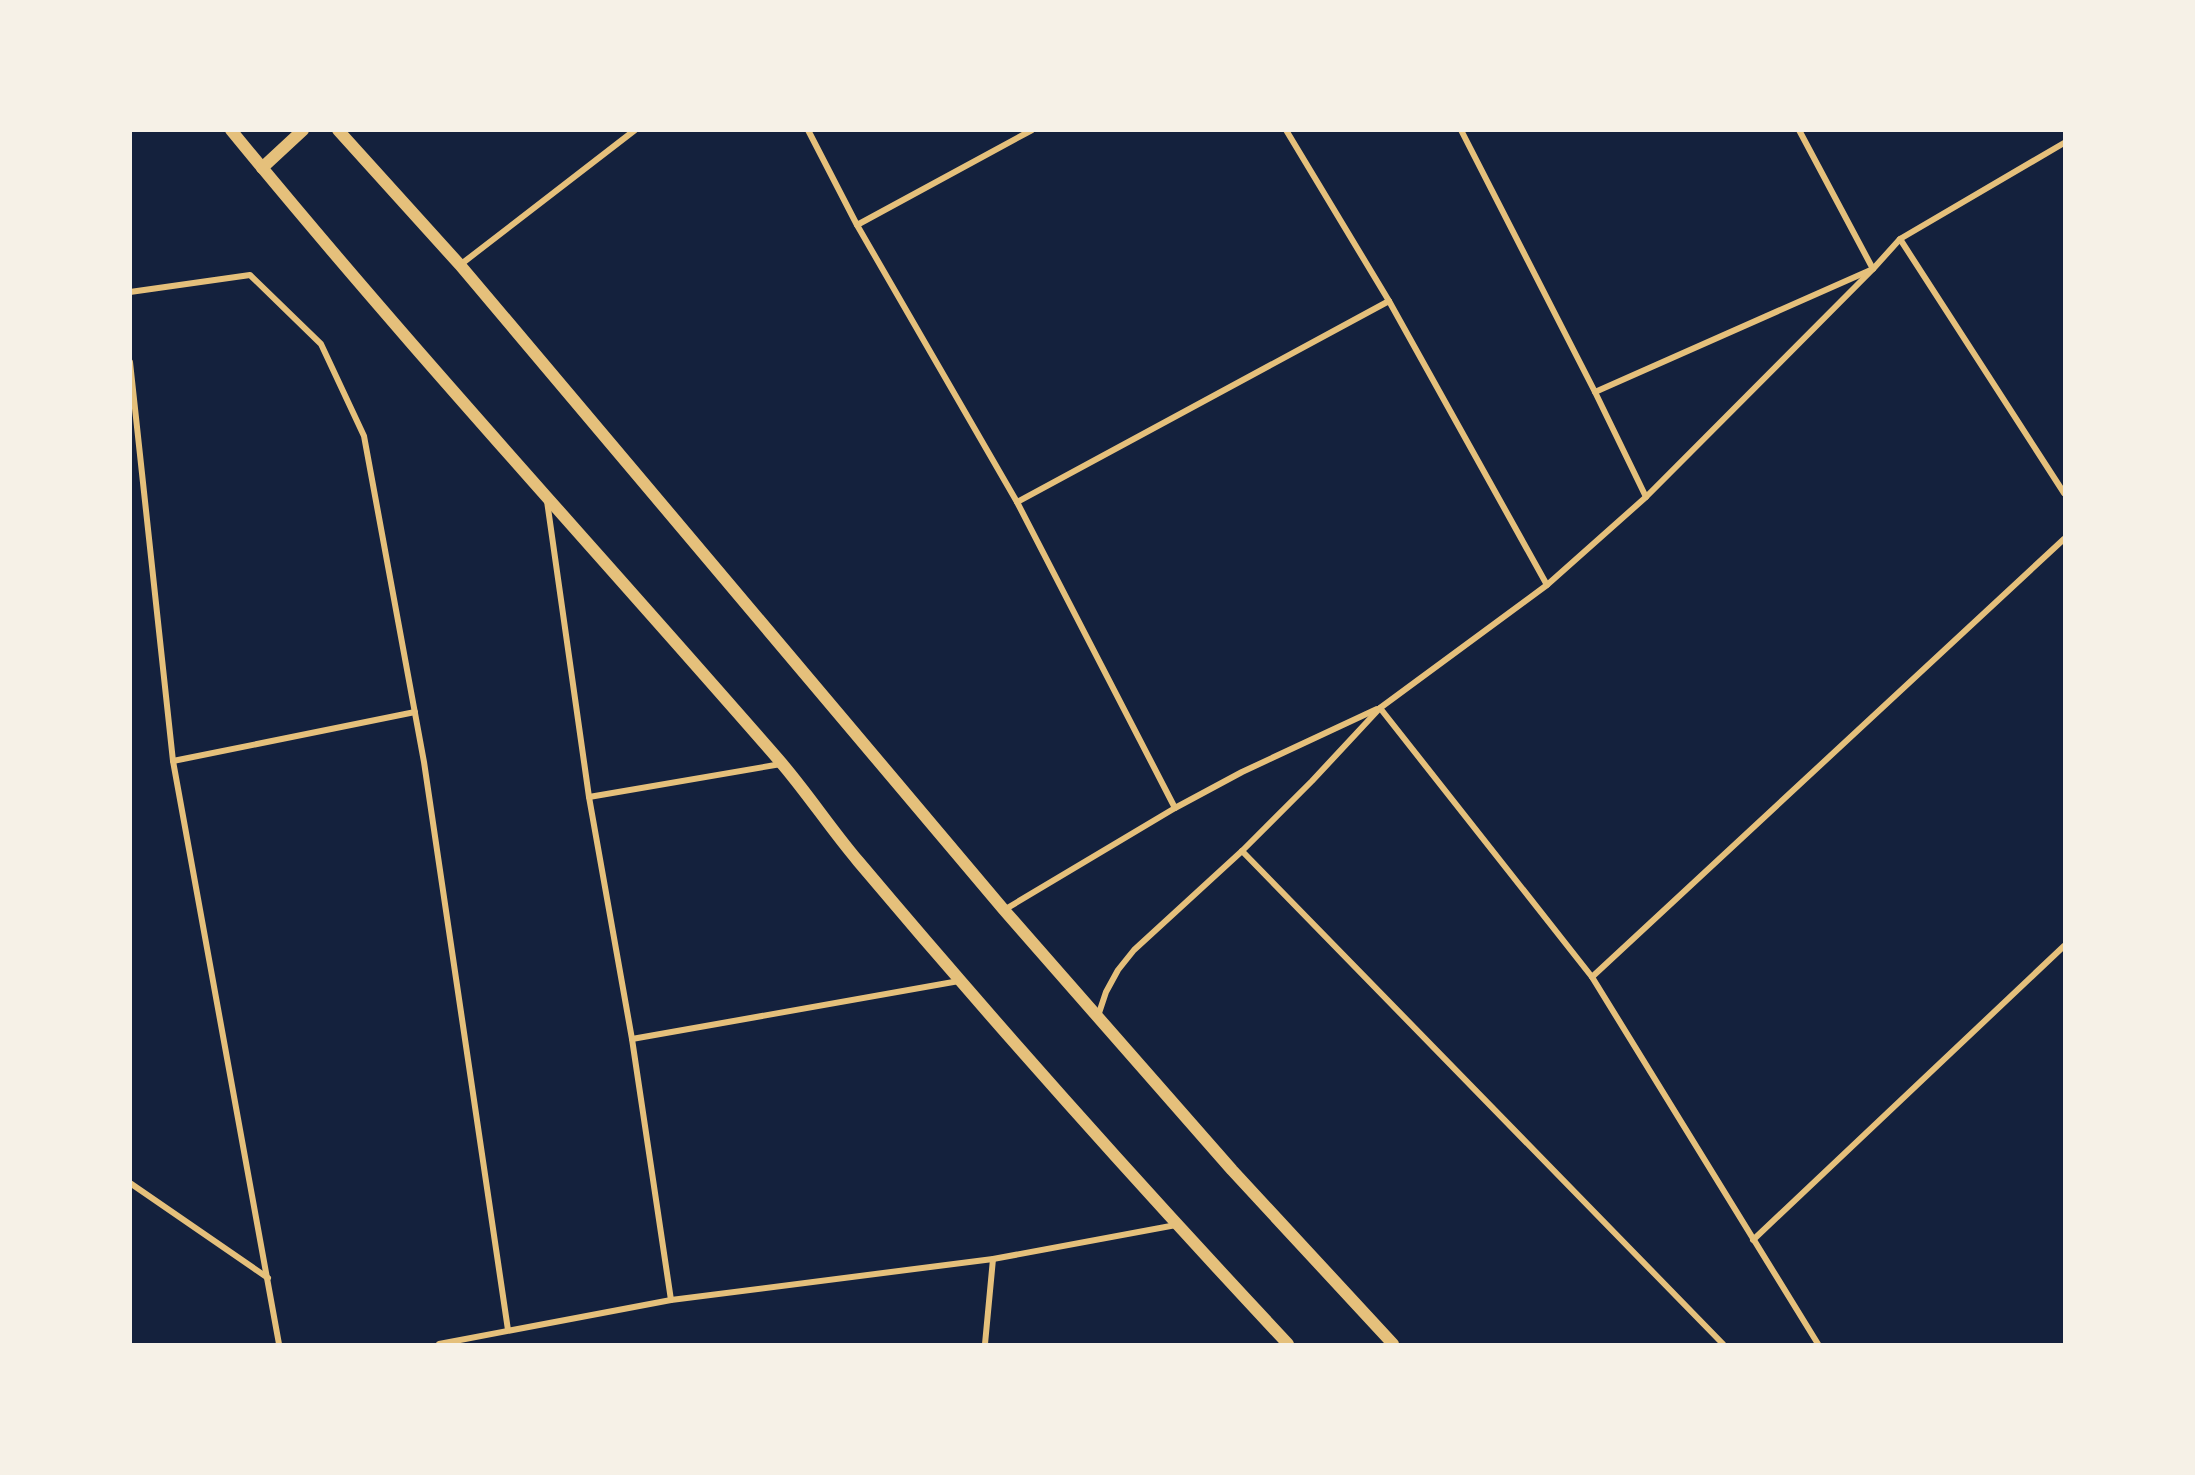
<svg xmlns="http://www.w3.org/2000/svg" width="2195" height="1475" font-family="'PT Sans',sans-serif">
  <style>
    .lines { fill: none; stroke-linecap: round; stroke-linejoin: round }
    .minor { stroke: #e5c07b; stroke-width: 6 }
    .secondary { stroke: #e5c07b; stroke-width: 12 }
  </style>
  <rect width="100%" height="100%" fill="#14213d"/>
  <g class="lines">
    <g class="minor">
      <polyline points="808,130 857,225 1017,502 1175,808"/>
      <polyline points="1286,130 1389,301 1547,585"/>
      <polyline points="1461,130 1595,392 1646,497"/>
      <polyline points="857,225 1032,130"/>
      <polyline points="1900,239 2064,493"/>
      <polyline points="460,265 635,130"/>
      <polyline points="130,292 250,275 321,344 364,436 424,762 508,1330"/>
      <polyline points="130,362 173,761 279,1344"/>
      <polyline points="1595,392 1873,269 1799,130"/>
      <polyline points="547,501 589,797 632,1039 671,1300"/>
      <polyline points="1017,502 1389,301"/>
      <polyline points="1380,708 1592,977 1818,1344"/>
      <polyline points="173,761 415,712"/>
      <polyline points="589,797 781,764"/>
      <polyline points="1242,851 1723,1344"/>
      <polyline points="1004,910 1175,808 1242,772 1377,709"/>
      <polyline points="1592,977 2064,539"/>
      <polyline points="1098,1016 1106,992 1118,970 1134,950 1242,851 1312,781 1380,708 1547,585 1646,497 1873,269 1900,239 2064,143"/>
      <polyline points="632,1039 959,981"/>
      <polyline points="130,1183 268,1278"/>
      <polyline points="1753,1240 2064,946"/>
      <polyline points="439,1344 671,1300 993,1259 1176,1225"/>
      <polyline points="985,1344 993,1259"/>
    </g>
    <g class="secondary">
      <path d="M 231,130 C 407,345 596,550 778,759 C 806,791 830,828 858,861 C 997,1026 1141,1187 1288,1344"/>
      <polyline points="338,130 460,265 1004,910 1232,1170 1393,1344"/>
      <polyline points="262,168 303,130"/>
    </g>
  </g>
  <rect width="2195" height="1475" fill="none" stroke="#f6f1e7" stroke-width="264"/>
</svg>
